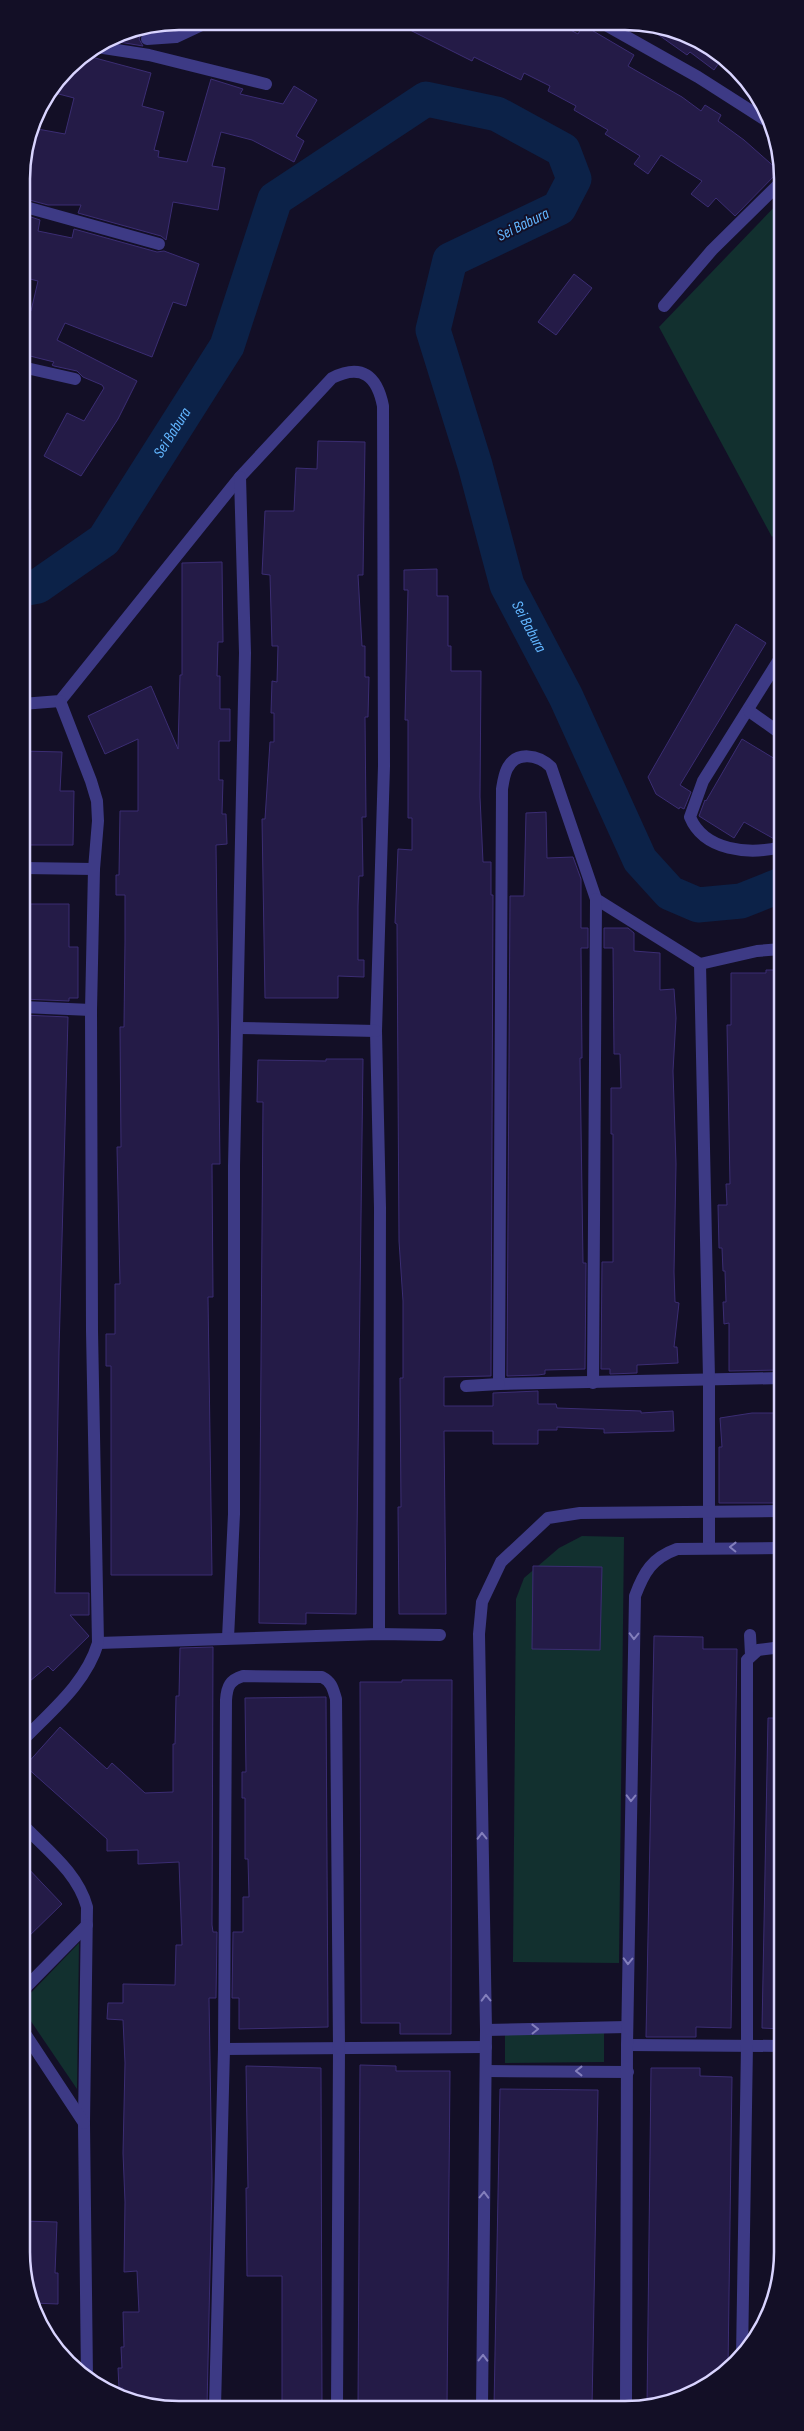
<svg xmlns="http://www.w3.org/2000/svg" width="804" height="2431" font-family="'Sofia Sans Condensed',sans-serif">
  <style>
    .green { fill: #12302f }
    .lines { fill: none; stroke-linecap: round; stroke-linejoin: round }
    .river { stroke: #0c2248; stroke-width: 35 }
    .building { fill: #241b47; stroke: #3b2d73 }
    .street { stroke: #3d3a85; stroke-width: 12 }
    .oneway { stroke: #837fbc }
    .labels { text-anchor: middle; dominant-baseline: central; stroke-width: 4; stroke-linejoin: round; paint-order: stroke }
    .water-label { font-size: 16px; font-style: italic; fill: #62b6ff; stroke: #130f26 }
    .rim { fill: none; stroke: #d9d4ff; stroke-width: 2.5 }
  </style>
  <rect width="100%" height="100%" fill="#130f26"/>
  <g class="green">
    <polygon points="780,201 780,529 772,537 659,327"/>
    <polygon points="582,1536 624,1537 619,1963 513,1962 516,1599 524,1578 559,1548"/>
    <polygon points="79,1943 77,2089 24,2011 24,2000"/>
    <polygon points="604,2033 604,2062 505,2063 505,2034"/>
  </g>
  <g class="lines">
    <path class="river" id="s1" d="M 22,589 L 38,586 L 104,540 L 227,346 L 275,199 L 426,99 L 497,114 L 563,150 L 574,179 L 559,208 L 450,260 L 433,330 L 475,465 L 507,585 L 566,697 L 640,860 L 670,893 L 698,905 L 741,901 L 781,885"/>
  </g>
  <g class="building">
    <polygon points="396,23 559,24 578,34 583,25 634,55 628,66 682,97 701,111 705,105 721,115 718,121 744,140 779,171 735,216 716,198 708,207 691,194 702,181 661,155 648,174 634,164 640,156 605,134 608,130 574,110 576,106 548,91 550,86 524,73 521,80 474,57 472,61"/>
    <polygon points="647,24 656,24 703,42 723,57 714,70 690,52 687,55 646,26"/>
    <polygon points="143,28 139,39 143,46 107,40 119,33"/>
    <polygon points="84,55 151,73 142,106 164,112 154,150 159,151 158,157 187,162 211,79 243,89 240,94 283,104 294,86 317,100 296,136 304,141 294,162 252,140 221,132 212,166 225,168 218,210 173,202 166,240 161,236 78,213 81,205 48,205 22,198 22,168 32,128 65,134 74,98 51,92 75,61"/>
    <polygon points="22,214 40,220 38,231 72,238 74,229 157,252 164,251 199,264 186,306 173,302 152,357 65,323 57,340 137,381 118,419 81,476 44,456 67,413 84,421 104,388 102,385 83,377 77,371 54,366 52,365 54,362 22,354 22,310 31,311 38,281 22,277"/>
    <polygon points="574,274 592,288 556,335 538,322"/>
    <polygon points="318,441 365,442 363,575 358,575 362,646 365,646 365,677 369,677 368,717 365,717 366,817 362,817 363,876 359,876 358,906 358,960 364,960 364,977 338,976 338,998 265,998 262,819 265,819 270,742 274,742 274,713 271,713 272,681 277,682 278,646 272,646 270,575 262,574 265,511 294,511 296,468 317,469"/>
    <polygon points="222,562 223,642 218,642 217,676 220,676 220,709 230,709 230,741 219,741 219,780 223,780 222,814 226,814 227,844 216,845 220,1164 212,1164 213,1297 208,1297 212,1575 111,1575 111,1366 106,1366 106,1334 115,1334 115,1284 120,1284 117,1147 121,1147 120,1027 124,1027 125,941 125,895 116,895 116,875 119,875 120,811 138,811 138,739 105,754 88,716 151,686 178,749 180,675 182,675 182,563"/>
    <polygon points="437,569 437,596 448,596 448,646 451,646 451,671 481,671 480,797 483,862 491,862 491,895 493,895 491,1376 444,1377 444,1406 493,1406 493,1393 538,1391 538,1404 556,1404 557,1408 641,1411 641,1413 673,1411 674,1431 604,1433 604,1429 557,1427 557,1430 538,1430 538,1444 493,1444 493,1431 444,1431 446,1614 399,1614 398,1507 401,1507 400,1378 403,1378 403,1301 399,1241 397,924 395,923 398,849 412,850 412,818 408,818 408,720 405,720 408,590 404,590 404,570"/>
    <polygon points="736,624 766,643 680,785 691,792 684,809 680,807 679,809 656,794 648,777"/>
    <polygon points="742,739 780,762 781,839 776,840 744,822 734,838 699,816 705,800 706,801"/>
    <polygon points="22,751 62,752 60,791 74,791 73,845 22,845"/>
    <polygon points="546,812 547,858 573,857 581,879 581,928 588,928 588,948 581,948 582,1058 580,1058 583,1263 586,1263 585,1369 545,1370 545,1374 538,1375 507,1376 510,896 524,896 526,813"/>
    <polygon points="23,904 69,904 69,947 78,947 78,998 69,998 69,1001 23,999"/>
    <polygon points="604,928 628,928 634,933 634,951 660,953 660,990 674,989 676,1018 673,1071 676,1164 674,1272 675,1302 679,1303 674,1347 677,1347 678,1363 637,1365 637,1373 610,1374 610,1369 601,1369 602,1262 613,1262 613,1134 611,1134 611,1088 621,1088 620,1054 614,1054 613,948 604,948"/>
    <polygon points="766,970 781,970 781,1370 729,1371 729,1323 724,1324 723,1302 726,1302 725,1271 723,1271 722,1248 719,1248 718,1205 727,1205 726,1184 730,1184 727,1025 731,1025 731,973 766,973"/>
    <polygon points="23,1015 68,1017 59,1351 55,1593 89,1593 89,1615 70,1615 89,1636 53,1671 48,1666 24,1686"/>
    <polygon points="326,1059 363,1059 356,1614 306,1613 306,1624 259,1623 263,1102 257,1102 258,1060 326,1061"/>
    <polygon points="752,1413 781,1413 781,1503 719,1503 719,1447 722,1447 720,1418"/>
    <polygon points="533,1566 602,1567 600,1650 532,1649"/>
    <polygon points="654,1636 703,1637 703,1649 737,1649 731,2028 696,2027 696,2037 646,2037"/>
    <polygon points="213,1647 212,1925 213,1932 217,1932 216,1998 209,1998 212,2181 207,2407 148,2407 123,2398 123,2388 119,2388 118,2368 122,2368 121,2347 124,2347 123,2312 139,2312 137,2271 124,2272 125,2202 123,2153 125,2063 123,2020 107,2019 108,2003 123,2003 123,1984 175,1985 176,1945 182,1945 179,1862 138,1864 138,1850 107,1851 107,1839 25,1766 60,1727 107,1769 112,1763 145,1793 173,1792 173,1744 175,1744 176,1696 179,1696 180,1648"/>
    <polygon points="402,1680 452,1680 451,2034 400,2034 400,2023 361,2023 360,1682 402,1682"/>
    <polygon points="326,1697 328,2027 239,2029 239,1998 232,1998 233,1932 243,1932 243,1897 249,1897 248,1859 245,1859 245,1798 242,1798 242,1772 246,1772 245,1698"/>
    <polygon points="768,1718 782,1718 782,2029 762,2028"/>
    <polygon points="24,1864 62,1904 24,1941"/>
    <polygon points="360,2065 396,2066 396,2071 450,2071 447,2407 358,2407"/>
    <polygon points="246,2066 321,2068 322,2407 282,2407 282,2276 247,2276 246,2188 248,2188"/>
    <polygon points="651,2068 700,2068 700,2076 732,2077 728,2369 704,2388 656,2407 647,2407"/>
    <polygon points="500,2089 598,2090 592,2407 494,2407"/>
    <polygon points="24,2221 57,2222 55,2273 58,2273 58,2304 32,2303 24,2283"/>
  </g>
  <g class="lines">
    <g class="street">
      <polyline points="604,24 698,77 770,123"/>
      <polyline points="147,39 176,37 210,21"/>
      <polyline points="97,47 149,55 266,84"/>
      <polyline points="22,206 159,244"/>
      <polyline points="664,306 712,250 780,183"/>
      <polyline points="22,367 75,379"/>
      <path d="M 780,658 L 703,781 L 690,817 C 704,851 749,855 781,847"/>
      <path d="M 22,704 L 60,701 L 240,477 L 332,378 C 362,363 377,376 383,406 L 384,766 L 376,1031 L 380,1208 L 379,1634"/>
      <polyline points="749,711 780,733"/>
      <polyline points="23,868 94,869"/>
      <path d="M 700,964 L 596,899 L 551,767 C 539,755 516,750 507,769 C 504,775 503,783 502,789 L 499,1384 L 781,1378"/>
      <polyline points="23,1007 91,1010"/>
      <polyline points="239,1028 376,1031"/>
      <polyline points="593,1383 596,899"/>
      <polyline points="466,1386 499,1384"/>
      <polyline points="709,1547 709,1378 700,964 757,951 781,949"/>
      <polyline points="750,1635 751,1655"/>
      <polyline points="228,1638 234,1514 234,1166 245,653 240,477"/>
      <polyline points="98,1643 379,1634 440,1635"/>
      <path d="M 24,1739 C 52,1710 86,1683 98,1643 L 92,1331 L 91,1010 L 94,869 L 98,821 L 97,801 L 91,781 L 60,701"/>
      <path d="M 24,1826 C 47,1850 78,1873 87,1907 L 84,2123 L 87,2378"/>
      <polyline points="24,1989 87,1925"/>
      <polyline points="486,2030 627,2027"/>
      <polyline points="24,2032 84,2123"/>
      <polyline points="627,2045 782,2046"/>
      <polyline points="224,2049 486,2047"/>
      <polyline points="486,2071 628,2072"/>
      <polyline points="742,2357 747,2045 747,1660 758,1650 782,1647"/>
      <path d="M 215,2407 L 224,2049 L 226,1700 C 227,1686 230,1680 243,1676 L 322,1677 C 332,1682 333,1689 336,1699 L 339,2048 L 337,2407"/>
      <polyline points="482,2407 486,2030 479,1634 482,1602 501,1562 548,1518 580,1513 781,1511"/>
      <path d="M 626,2407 L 627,2045 L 635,1596 C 644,1572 652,1558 677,1549 L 781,1548"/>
    </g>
  </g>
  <defs><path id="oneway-chevron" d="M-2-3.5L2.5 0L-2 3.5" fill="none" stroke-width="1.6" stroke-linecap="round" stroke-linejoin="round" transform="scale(1.25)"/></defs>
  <g class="oneway">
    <use href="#oneway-chevron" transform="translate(733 1547) rotate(-179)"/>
    <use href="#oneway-chevron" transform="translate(634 1636) rotate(91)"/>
    <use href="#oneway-chevron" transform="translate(631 1798) rotate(91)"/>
    <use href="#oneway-chevron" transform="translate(482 1836) rotate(-91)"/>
    <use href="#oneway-chevron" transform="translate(628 1961) rotate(91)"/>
    <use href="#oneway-chevron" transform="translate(486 1998) rotate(-91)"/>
    <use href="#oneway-chevron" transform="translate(535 2029) rotate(-1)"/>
    <use href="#oneway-chevron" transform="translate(579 2071) rotate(-180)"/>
    <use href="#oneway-chevron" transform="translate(484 2195) rotate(-89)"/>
    <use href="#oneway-chevron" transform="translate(483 2358) rotate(-89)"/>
  </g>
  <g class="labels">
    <g class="water-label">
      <text transform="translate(523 225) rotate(-26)">Sei Babura</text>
      <text stroke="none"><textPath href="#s1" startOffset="224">Sei Babura</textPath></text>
      <text stroke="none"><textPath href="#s1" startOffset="1379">Sei Babura</textPath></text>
    </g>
  </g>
  <path d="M0 0H804V2431H0ZM179 30H625A149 149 0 0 1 774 179V2252A149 149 0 0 1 625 2401H179A149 149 0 0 1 30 2252V179A149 149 0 0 1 179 30Z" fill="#130f26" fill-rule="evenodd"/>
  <path class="rim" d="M179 30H625A149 149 0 0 1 774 179V2252A149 149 0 0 1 625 2401H179A149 149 0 0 1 30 2252V179A149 149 0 0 1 179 30Z"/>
</svg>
